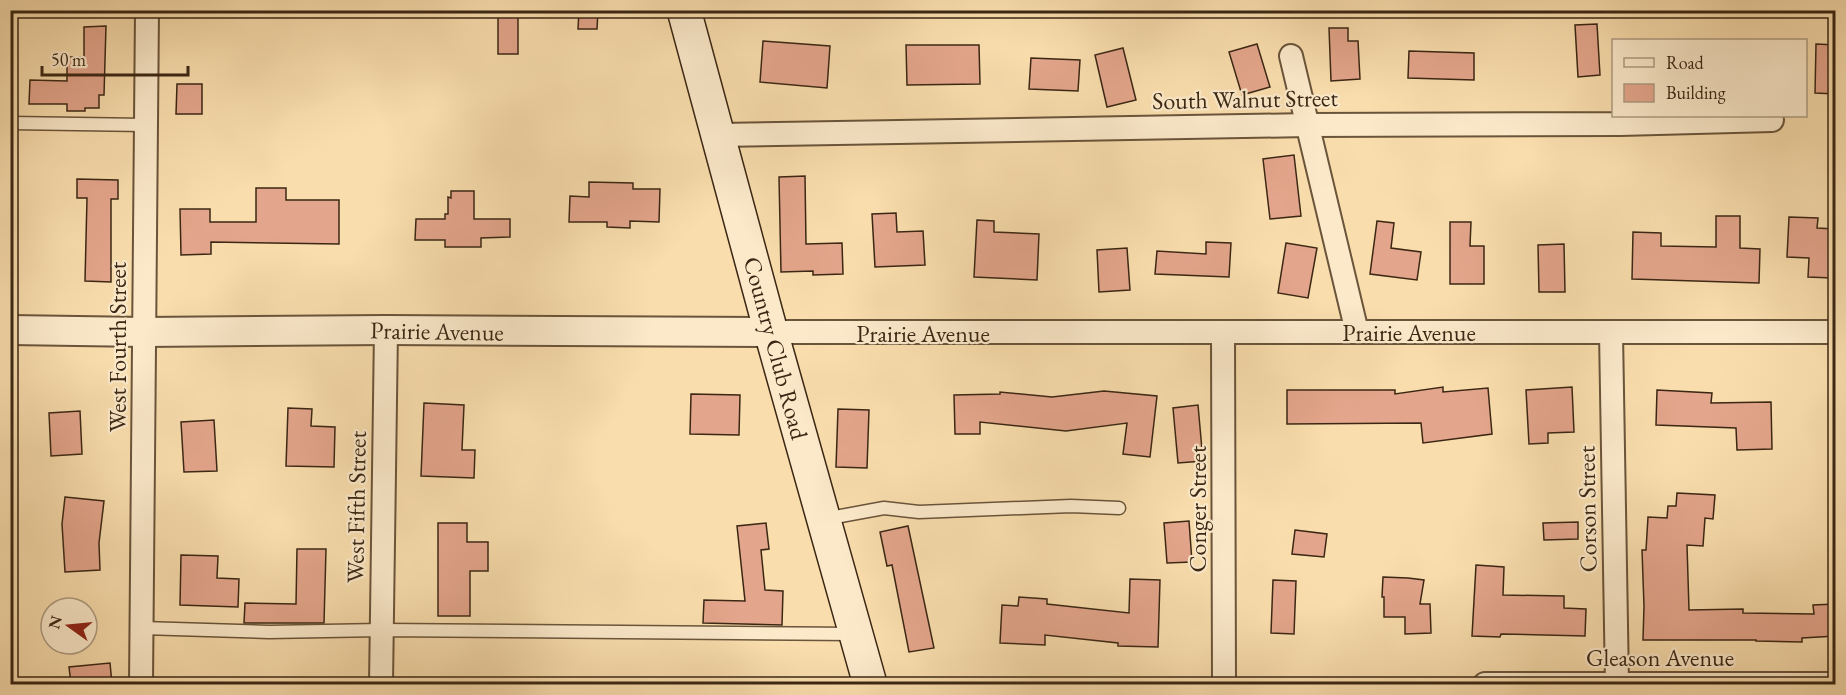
<svg xmlns="http://www.w3.org/2000/svg" width="1846" height="695" font-family="'EB Garamond',serif">
  <style>
    .building { fill: #e3a58b; stroke: #3b2714; stroke-width: 1.5 }
    .lines { fill: none; stroke-linecap: round; stroke-linejoin: round }
    .service-casing { stroke: #6a543a; stroke-width: 15 }
    .minor-casing { stroke: #6a543a; stroke-width: 26 }
    .tertiary-casing { stroke: #6a543a; stroke-width: 32 }
    .secondary-casing { stroke: #3b2714; stroke-width: 36 }
    .service { stroke: #fbe9ca; stroke-width: 12 }
    .minor { stroke: #fbe9ca; stroke-width: 22 }
    .tertiary { stroke: #fbe9ca; stroke-width: 28 }
    .secondary { stroke: #fbe9ca; stroke-width: 33 }
    .labels { text-anchor: middle; dominant-baseline: central; stroke-width: 4.5; stroke-linejoin: round; paint-order: stroke }
    .street-label { font-size: 24px; fill: #3b2714; stroke: #fbe9ca }
  </style>
  <rect width="100%" height="100%" fill="#f9ddad"/>
  <filter id="stains"><feTurbulence type="fractalNoise" baseFrequency=".00333" numOctaves="4"/><feColorMatrix values="0 0 0 0 .2 0 0 0 0 .09 0 0 0 0 .02 0 0 0 .5 -.17"/></filter>
  <radialGradient id="worn" r=".72"><stop offset=".6" stop-color="#630" stop-opacity="0"/><stop offset="1" stop-color="#630" stop-opacity=".3"/></radialGradient>
  <g class="building">
    <rect x="498" y="10" width="20" height="44"/>
    <polygon points="579,10 598,10 597,29 578,29"/>
    <polygon points="1597,24 1600,75 1578,77 1575,25"/>
    <polygon points="106,26 104,95 99,95 99,108 85,108 85,111 67,111 67,104 29,104 30,80 67,81 67,57 84,57 84,27"/>
    <polygon points="1329,28 1348,28 1348,41 1358,41 1360,79 1331,81"/>
    <polygon points="763,41 830,46 827,88 760,82"/>
    <polygon points="1257,44 1270,87 1242,95 1229,52"/>
    <polygon points="1816,44 1836,45 1836,94 1815,93"/>
    <polygon points="906,45 979,45 980,84 907,85"/>
    <polygon points="1123,48 1136,100 1107,107 1095,55"/>
    <polygon points="1409,51 1474,53 1474,80 1408,78"/>
    <polygon points="1031,58 1080,60 1078,91 1029,89"/>
    <polygon points="177,84 202,84 202,114 176,114"/>
    <polygon points="1294,155 1301,216 1270,219 1263,159"/>
    <polygon points="805,176 806,244 842,243 843,274 813,275 813,271 781,272 779,177"/>
    <polygon points="77,179 118,180 118,199 111,199 111,282 85,281 87,198 77,198"/>
    <polygon points="589,182 633,183 633,189 660,189 659,222 630,221 630,228 607,227 607,222 569,222 570,196 589,197"/>
    <polygon points="256,188 286,188 286,200 339,200 339,244 211,242 211,254 181,255 180,209 210,209 210,222 256,222"/>
    <polygon points="451,191 474,191 474,219 510,219 510,237 481,238 481,247 445,247 445,240 415,240 416,219 445,219 445,214 448,214 448,197 451,198"/>
    <polygon points="896,213 897,232 923,231 925,265 875,267 872,214"/>
    <polygon points="1716,216 1740,216 1740,248 1760,249 1759,283 1632,279 1633,232 1661,233 1661,246 1716,247"/>
    <polygon points="1789,217 1818,218 1817,228 1835,229 1832,278 1808,277 1809,258 1787,257"/>
    <polygon points="977,220 994,221 994,232 1039,234 1037,280 974,277"/>
    <polygon points="1377,221 1394,223 1391,248 1421,252 1417,280 1370,274"/>
    <polygon points="1450,222 1471,222 1470,246 1484,246 1484,284 1450,284"/>
    <polygon points="1206,242 1231,243 1229,277 1155,274 1157,251 1206,254"/>
    <polygon points="1286,243 1317,248 1308,298 1278,293"/>
    <polygon points="1564,244 1565,292 1539,292 1538,245"/>
    <polygon points="1127,248 1130,290 1099,292 1097,250"/>
    <polygon points="1443,387 1443,392 1488,388 1492,434 1423,443 1421,423 1287,424 1287,390 1395,390 1395,394"/>
    <polygon points="1572,387 1574,432 1548,433 1548,443 1529,444 1526,390"/>
    <polygon points="1657,390 1712,393 1711,403 1771,402 1772,449 1737,450 1736,428 1656,425"/>
    <polygon points="1104,391 1157,396 1150,457 1123,454 1127,423 1066,431 980,422 980,434 955,434 954,395 1000,394 1000,392 1052,397"/>
    <polygon points="691,394 740,395 739,435 690,434"/>
    <polygon points="424,403 464,405 462,450 475,450 474,478 421,476"/>
    <polygon points="1198,405 1203,461 1178,463 1173,408"/>
    <polygon points="288,408 312,409 311,426 335,427 334,467 286,466"/>
    <polygon points="838,409 869,410 867,468 836,467"/>
    <polygon points="80,411 82,454 51,456 49,413"/>
    <polygon points="214,420 217,471 184,472 181,422"/>
    <polygon points="1677,493 1715,495 1713,519 1705,518 1703,546 1687,545 1689,610 1743,609 1743,613 1814,614 1813,605 1836,604 1836,636 1802,638 1802,642 1756,641 1756,640 1643,640 1644,606 1642,550 1646,550 1648,517 1667,518 1668,506 1676,506"/>
    <polygon points="65,497 104,501 99,543 100,570 65,572 62,524"/>
    <polygon points="1189,521 1192,562 1167,563 1164,523"/>
    <polygon points="1578,522 1578,539 1544,540 1543,523"/>
    <polygon points="438,523 467,523 467,542 488,542 488,571 470,571 470,616 438,616"/>
    <polygon points="766,523 769,549 761,550 765,590 783,591 782,625 703,623 704,600 745,601 737,526"/>
    <polygon points="908,526 934,648 909,652 892,565 887,566 880,532"/>
    <polygon points="1295,530 1327,534 1324,557 1292,554"/>
    <polygon points="297,549 326,549 324,623 244,623 245,603 296,604"/>
    <polygon points="181,555 218,556 217,578 239,579 238,607 180,605"/>
    <polygon points="1476,565 1504,567 1503,595 1564,596 1564,608 1586,609 1585,636 1501,634 1500,637 1472,636"/>
    <polygon points="1383,577 1408,578 1424,580 1420,604 1430,604 1431,633 1405,634 1405,617 1384,617 1384,597 1382,597"/>
    <polygon points="1130,579 1160,580 1158,647 1118,646 1118,643 1045,635 1045,645 1000,643 1002,605 1018,606 1019,597 1047,599 1047,604 1129,613"/>
    <polygon points="1273,580 1296,581 1294,634 1271,633"/>
    <polygon points="110,663 112,684 71,684 69,667"/>
  </g>
  <g class="lines">
    <g class="service-casing">
      <g id="service">
        <polyline points="10,123 145,125"/>
        <polyline points="824,519 884,508 919,512 1071,506 1119,508"/>
        <polyline points="142,628 269,632 381,630 854,634"/>
      </g>
    </g>
    <g class="minor-casing">
      <g id="minor">
        <polyline points="1291,56 1357,332"/>
        <polyline points="719,135 1308,125 1620,124 1772,120"/>
        <polyline points="771,332 1836,332"/>
        <polyline points="1611,333 1617,684"/>
        <polyline points="1223,334 1224,684"/>
        <polyline points="141,684 147,10"/>
        <polyline points="381,684 386,330"/>
        <polyline points="1485,684 1836,684"/>
      </g>
    </g>
    <g class="tertiary-casing">
      <polyline id="tertiary" points="10,330 144,332 386,330 771,332"/>
    </g>
    <g class="secondary-casing">
      <polyline id="secondary" points="684,10 771,332 870,684"/>
    </g>
    <use href="#service" class="service"/>
    <use href="#minor" class="minor"/>
    <use href="#tertiary" class="tertiary"/>
    <use href="#secondary" class="secondary"/>
  </g>
  <g class="labels">
    <g class="street-label">
      <text transform="translate(1245 99) rotate(-1)">South Walnut Street</text>
      <text transform="translate(437 331) rotate(1)">Prairie Avenue</text>
      <text x="1409" y="332">Prairie Avenue</text>
      <text x="923" y="333">Prairie Avenue</text>
      <text transform="translate(117 347) rotate(-90)">West Fourth Street</text>
      <text transform="translate(776 348) rotate(75)">Country Club Road</text>
      <text transform="translate(356 507) rotate(-89)">West Fifth Street</text>
      <text transform="translate(1197 509) rotate(-90)">Conger Street</text>
      <text transform="translate(1587 509) rotate(-91)">Corson Street</text>
      <text x="1660" y="657">Gleason Avenue</text>
    </g>
  </g>
  <rect width="1846" height="695" fill="none" stroke="#f9ddad" stroke-width="36"/>
  <rect x="12" y="12" width="1822" height="671" fill="none" stroke="#3b2714" stroke-width="3"/>
  <rect x="18" y="18" width="1810" height="659" fill="none" stroke="#3b2714" stroke-width="1.5"/>
  <rect x="1612" y="39" width="195" height="78" fill="#fbe9ca" stroke="#ae9b81" stroke-width="1.5"/>
  <rect x="1624" y="58" width="30" height="9" fill="#fbe9ca" stroke="#ae9b81" stroke-width="1.5"/>
  <text x="1666" y="69" font-size="18" fill="#3b2714">Road</text>
  <rect x="1624" y="84" width="30" height="18" fill="#e3a58b" stroke="#ae9b81" stroke-width="1.5"/>
  <text x="1666" y="99" font-size="18" fill="#3b2714">Building</text>
  <g transform="translate(69 626) rotate(285)"><circle r="28" fill="#fbe9ca" stroke="#ae9b81" stroke-width="1.5"/>
  <path d="M0-4.5L10 22L0 15L-10 22Z" fill="#8f2418"/>
  <text y="-9" font-size="16" font-weight="bold" text-anchor="middle" fill="#3b2714">N</text>
  </g>
  <path d="M42 66v9h146v-9" fill="none" stroke="#3b2714" stroke-width="3"/>
  <text x="51" y="66" font-size="18" fill="#3b2714" stroke="#fbe9ca" stroke-width="4.5" paint-order="stroke">50 m</text>
  <rect width="100%" height="100%" filter="url(#stains)"/>
  <rect width="100%" height="100%" fill="url(#worn)"/>
</svg>
